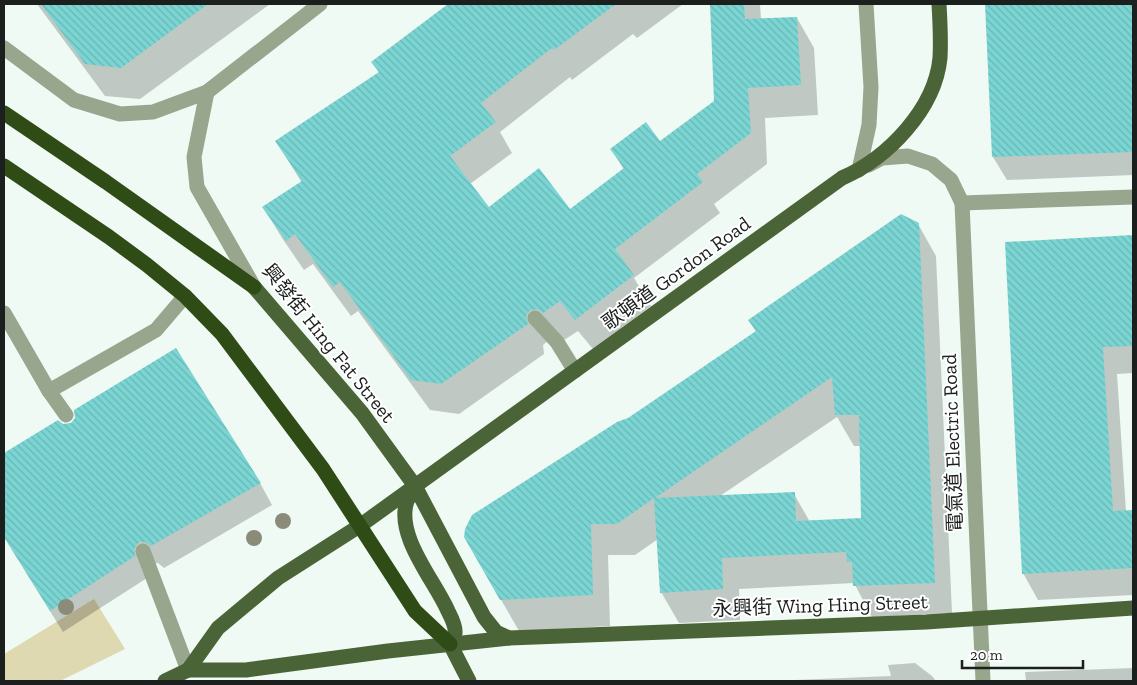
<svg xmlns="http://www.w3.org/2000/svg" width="1137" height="685" font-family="'Zilla Slab','Noto Sans TC',serif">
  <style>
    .green { fill: #ded9b0 }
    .shadow { fill: #0003; fill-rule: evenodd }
    .building { fill: url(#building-back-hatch); fill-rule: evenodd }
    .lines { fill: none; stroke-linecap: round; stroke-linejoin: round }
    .minor { stroke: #98a68d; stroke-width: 15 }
    .major { stroke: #4b6437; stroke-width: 15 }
    .highway { stroke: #304c16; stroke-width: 15 }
    .tree { fill: #8a8c79 }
    .labels { text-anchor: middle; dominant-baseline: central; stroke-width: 4; stroke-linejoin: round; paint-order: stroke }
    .street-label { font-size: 20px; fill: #1b1f1d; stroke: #fff }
  </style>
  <defs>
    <pattern id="building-back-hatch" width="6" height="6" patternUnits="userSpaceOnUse" patternTransform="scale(1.25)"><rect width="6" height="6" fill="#7ad5d3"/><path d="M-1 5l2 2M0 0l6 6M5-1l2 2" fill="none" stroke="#69b6b5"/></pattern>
  </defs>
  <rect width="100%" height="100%" fill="#effaf4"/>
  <polygon class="green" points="94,599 125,649 60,681 4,681 4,654"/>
  <g class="shadow">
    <polygon points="37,4 270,4 140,99 105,96"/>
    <polygon points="450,4 683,4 637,38 633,34 572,80 570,77 500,132 512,153 470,184 488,209 570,210 624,170 612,150 660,143 716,101 711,4 760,4 761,20 797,18 814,48 818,115 765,118 767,164 714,204 720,213 634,278 651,306 593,349 578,331 561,342 550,339 543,345 544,354 459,414 430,410 358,311 351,316 313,264 304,270 282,238 264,208 302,183 277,142 379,73 373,62"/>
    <polygon points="987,4 1133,4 1133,175 1007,180 993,157"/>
    <path d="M 918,224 L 936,256 L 952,613 L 872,617 L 854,583 L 739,589 L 740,620 L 679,623 L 661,592 L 658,539 L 635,555 L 608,555 L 610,626 L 519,631 L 465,537 L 629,419 L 756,332 L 750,321 ZM 837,417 L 854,446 L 861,446 L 862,519 L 810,522 L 794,494 L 720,496 Z"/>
    <polygon points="1133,236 1133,373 1117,374 1126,512 1133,512 1133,595 1038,600 1023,573"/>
    <polygon points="58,421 62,425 260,483 272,505 164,568 158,563 152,564 147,578 63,632 4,537 4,454"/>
    <polygon points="915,663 932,676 936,681 771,681 891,676 888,665"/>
    <polygon points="1133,668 1133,681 1026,681 1025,672"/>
  </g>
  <g class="building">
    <polygon points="41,4 208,4 121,68 85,64"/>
    <polygon points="448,4 616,4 554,50 552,48 481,103 496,122 450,156 489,207 539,168 570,209 624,168 610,149 646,122 660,141 714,101 710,4 744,4 745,19 797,17 801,85 748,88 751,133 697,174 703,182 615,249 634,275 575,320 560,301 543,313 537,309 529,311 526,316 528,324 441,384 411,380 340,282 333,287 295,234 286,241 262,207 302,181 275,141 379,72 371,62"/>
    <polygon points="985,4 1133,4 1133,152 992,157"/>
    <path d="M 901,214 L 919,223 L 935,583 L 853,586 L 852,562 L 847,562 L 846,552 L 722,558 L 723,589 L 660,593 L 654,498 L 617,524 L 591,524 L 593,595 L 500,600 L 464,537 L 465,529 L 472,515 L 617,422 L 628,418 L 756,331 L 748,320 ZM 832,377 L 835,415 L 859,415 L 861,518 L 796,521 L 795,492 L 655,498 Z"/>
    <polygon points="1133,235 1133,346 1103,347 1113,511 1133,510 1133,568 1022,574 1005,242"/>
    <polygon points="176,348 261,483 151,546 145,542 139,542 134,549 135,556 50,611 4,537 4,453 58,420 63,424 71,423 75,418 74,410"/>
  </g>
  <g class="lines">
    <g class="minor">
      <polyline points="4,48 74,100 120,114 153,112 207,92 320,4"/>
      <polyline points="207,92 194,157 197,187 254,287"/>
      <polyline points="869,165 882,158 908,156 932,164 951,180 962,203 983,681"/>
      <polyline points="859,170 869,125 871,87 866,4"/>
      <polyline points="962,203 1133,197"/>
      <polyline points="4,313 49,391 66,415"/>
      <polyline points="535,318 557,342 575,371"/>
      <polyline points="49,391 156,330 185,296"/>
      <polyline points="143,551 188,670"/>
    </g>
    <g class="major">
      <polyline points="254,287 362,413 415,486 484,617 496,632 509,638"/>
      <path d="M 415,488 C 412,492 409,497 407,501 C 395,536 435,581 448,611 C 451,617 456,626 455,633 C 454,637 451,641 450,644"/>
      <polyline points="450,644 469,681"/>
      <path d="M 188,670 L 218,628 L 278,578 L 361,525 L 842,178 C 888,158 935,109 940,58 C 941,40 940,21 939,4"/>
      <polyline points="165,681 188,670 246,670 388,651 509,638 926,622 1133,608"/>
    </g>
    <g class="highway">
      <polyline points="4,113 106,182 254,287"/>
      <polyline points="4,166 109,237 147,265 185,296 222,334 323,469 415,611 450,644"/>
    </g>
  </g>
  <g class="tree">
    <circle cx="283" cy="521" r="8"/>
    <circle cx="254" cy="538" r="8"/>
    <circle cx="66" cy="607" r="8"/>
  </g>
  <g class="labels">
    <g class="street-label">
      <text transform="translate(676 273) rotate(-36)">歌頓道 Gordon Road</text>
      <text transform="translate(329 343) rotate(51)">興發街 Hing Fat Street</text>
      <text transform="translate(952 443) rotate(-92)">電氣道 Electric Road</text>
      <text transform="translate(820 605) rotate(-2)">永興街 Wing Hing Street</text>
    </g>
  </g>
  <rect width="1137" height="685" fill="none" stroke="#1b1f1d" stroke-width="10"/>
  <path d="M962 660v8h121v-8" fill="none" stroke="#1b1f1d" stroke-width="2.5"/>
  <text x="970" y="660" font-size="15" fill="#1b1f1d" stroke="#ffffff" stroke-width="4" paint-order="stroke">20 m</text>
</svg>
